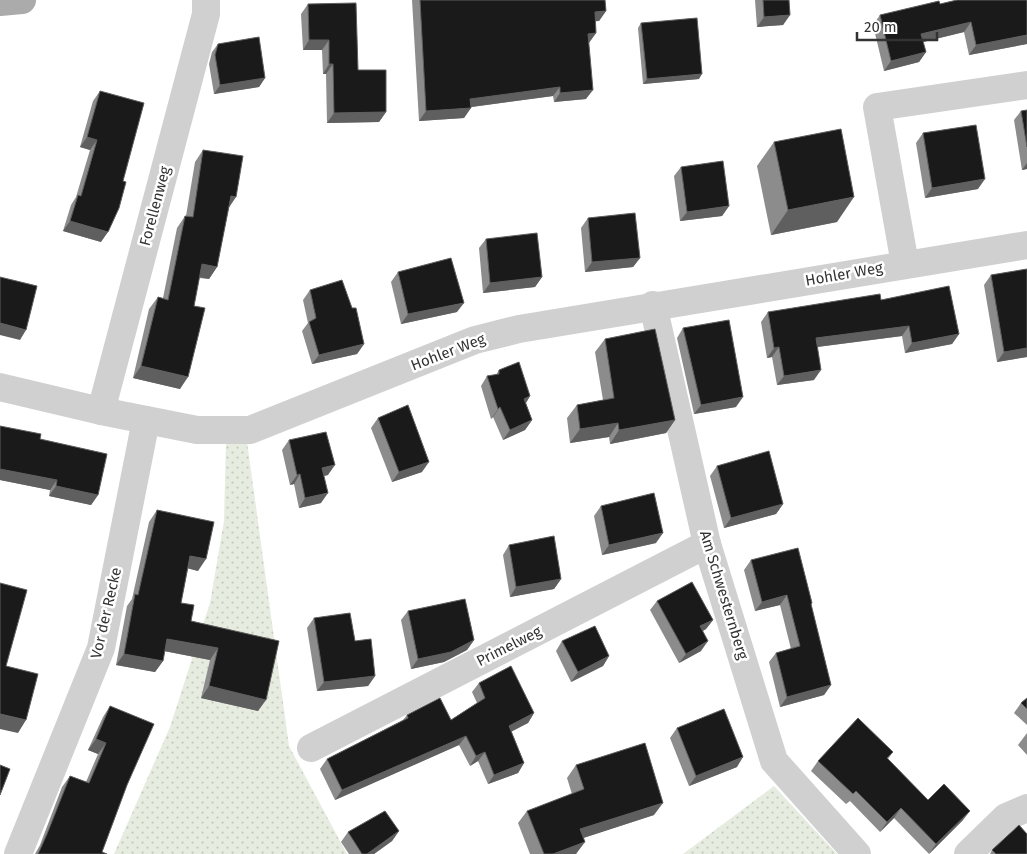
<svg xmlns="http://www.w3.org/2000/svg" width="1027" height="854" font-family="'Fira Sans',sans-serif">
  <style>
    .grass { fill: url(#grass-dots) }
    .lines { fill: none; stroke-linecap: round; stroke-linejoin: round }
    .minor { stroke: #d0d0d0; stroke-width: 28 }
    .major { stroke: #ababab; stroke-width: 28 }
    .wall { fill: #8c8c8c }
    .shaded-wall { fill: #5f5f5f }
    .building { fill: #1a1a1a; stroke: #5f5f5f }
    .labels { text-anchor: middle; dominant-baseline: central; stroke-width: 5; stroke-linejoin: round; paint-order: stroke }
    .street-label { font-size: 15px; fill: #333; stroke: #fff }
  </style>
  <defs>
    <pattern id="grass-dots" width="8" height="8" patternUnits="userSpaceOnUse" patternTransform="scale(1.25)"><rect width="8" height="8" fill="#e6ecdf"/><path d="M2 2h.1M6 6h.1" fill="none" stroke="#c6cbc0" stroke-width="1.8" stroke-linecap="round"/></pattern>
  </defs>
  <rect width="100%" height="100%" fill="#fff"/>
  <g class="grass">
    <polygon points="247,442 289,746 347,854 114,854 170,727 210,603 224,521 226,443"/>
    <polygon points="774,786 837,854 683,854"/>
  </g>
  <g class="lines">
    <g class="minor">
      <polyline points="905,264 877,107 1027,85"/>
      <polyline points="653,305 707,544 774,761 857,854"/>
      <polyline points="0,387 101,411 197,430 250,430 475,340 519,329 1027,245"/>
      <polyline points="101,411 206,14 206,0"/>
      <polyline points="311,748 707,544"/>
      <polyline points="18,854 101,648 146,420"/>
      <polyline points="968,854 1006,817 1027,808"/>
    </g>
    <polyline class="major" points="0,2 22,0"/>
  </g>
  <g class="wall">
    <polygon points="412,0 605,0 606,11 599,21 595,21 596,33 588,43 586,99 554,102 553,96 471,107 464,118 419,121"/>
    <polygon points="755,0 789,0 790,15 783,25 757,27"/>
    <polygon points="308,4 358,70 386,112 379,122 327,123 326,74 323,74 322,50 303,50 301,14"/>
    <polygon points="940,4 1027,44 969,55 964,32 923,42 926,52 919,62 884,71 873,25 880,15"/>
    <polygon points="641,23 699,79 643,84 638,28"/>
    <polygon points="218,44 265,78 259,87 214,94 209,64 212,52"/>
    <polygon points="100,91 101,242 63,231 71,205 76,197 90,150 80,147 93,101"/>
    <polygon points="1027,110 1027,169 1022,170 1014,120 1021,111"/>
    <polygon points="923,133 978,189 925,198 916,143"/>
    <polygon points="774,142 837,222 771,235 757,166"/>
    <polygon points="203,150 229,207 217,267 209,279 199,278 180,389 133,378 149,309 158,297 163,298 177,228 185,216 186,216 195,162"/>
    <polygon points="681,167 729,206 722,216 680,221 674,176"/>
    <polygon points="588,218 640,258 633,267 585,272 581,228"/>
    <polygon points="486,239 542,277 535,287 483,293 479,248"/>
    <polygon points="1027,269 1027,357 997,362 984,285 991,275"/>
    <polygon points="398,272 457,312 401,324 391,282"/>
    <polygon points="310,290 364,344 357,354 312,364 302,331 308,323 303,300"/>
    <polygon points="881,300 959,334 952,344 905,353 902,336 817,347 814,380 777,385 772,357 767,358 761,322 768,312"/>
    <polygon points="683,328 736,407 694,414 677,338"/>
    <polygon points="605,339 675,420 666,433 610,444 609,437 570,443 567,418 577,405 603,400 595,352"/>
    <polygon points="499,370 530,396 526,403 532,420 525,430 503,440 493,417 491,419 481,386 487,376 496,375"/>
    <polygon points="378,418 422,472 392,482 371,428"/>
    <polygon points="0,426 40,439 98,495 91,505 49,496 50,490 0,480"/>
    <polygon points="289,440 328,475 324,476 321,503 299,508 294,484 290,485 282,450"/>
    <polygon points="717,466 783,504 776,514 724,528 710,476"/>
    <polygon points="601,506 656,543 602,555 594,516"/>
    <polygon points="157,510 198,571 188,568 181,603 191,621 279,641 258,711 201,698 210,660 164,651 163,661 155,672 116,665 127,606 132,599 149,522"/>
    <polygon points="509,545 561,579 554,589 510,597 503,555"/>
    <polygon points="751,560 812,603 811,605 831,685 824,695 780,707 769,662 776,653 791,649 780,605 755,611 744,570"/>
    <polygon points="657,601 713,620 706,629 703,631 701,651 679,663 650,610"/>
    <polygon points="408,611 474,640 467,650 444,662 411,669 401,620"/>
    <polygon points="314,618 355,641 375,676 368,686 317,691 307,628"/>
    <polygon points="562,641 609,656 603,666 571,682 556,651"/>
    <polygon points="479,683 534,713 528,723 511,731 524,763 518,773 488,784 478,761 470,766 459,745 335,800 320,769 327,759 403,720 407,715 451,720 477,703 472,692"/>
    <polygon points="1027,698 1027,725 1014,713 1021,703"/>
    <polygon points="110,706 127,785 102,852 107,854 35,854 40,845 62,787 70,776 86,782 98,754 88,750 103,717"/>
    <polygon points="677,728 737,767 689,786 670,738"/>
    <polygon points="1027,733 1027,755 1018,745"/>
    <polygon points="893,752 888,759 928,800 963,820 929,854 894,818 880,832 850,801 846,804 811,771 818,761"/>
    <polygon points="576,765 654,815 583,838 576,854 530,854 518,823 527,811 572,794 567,778"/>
    <polygon points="399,831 392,841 374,854 349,854 341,842 348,832"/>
    <polygon points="992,850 1027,854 990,854"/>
  </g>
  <g class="shaded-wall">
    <polygon points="606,11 599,21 588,22 595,12"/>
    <polygon points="790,15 783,25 757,27 764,17"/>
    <polygon points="971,22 964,32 915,44 921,34"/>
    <polygon points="596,33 589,43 581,44 588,34"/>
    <polygon points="1027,35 1027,44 969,55 976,45"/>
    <polygon points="309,40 329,40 322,50 303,50"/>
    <polygon points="926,52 919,62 884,71 891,61"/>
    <polygon points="329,64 333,64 326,74 323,74"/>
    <polygon points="702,74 699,79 643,84 647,79"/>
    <polygon points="265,78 259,87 214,94 220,85"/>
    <polygon points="560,87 553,96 464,108 470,99"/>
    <polygon points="593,90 586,99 554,102 560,93"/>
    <polygon points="471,108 464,118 419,121 426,111"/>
    <polygon points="386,112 379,122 327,123 334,113"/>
    <polygon points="87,137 97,140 90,150 80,147"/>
    <polygon points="1027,163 1027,169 1022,170"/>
    <polygon points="985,179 978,189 925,198 932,188"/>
    <polygon points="231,196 236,197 228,209"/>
    <polygon points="854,197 837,222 771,235 788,210"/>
    <polygon points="729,206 722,216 680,221 687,212"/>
    <polygon points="70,221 108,232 101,242 63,231"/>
    <polygon points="640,258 633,267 585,272 592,262"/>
    <polygon points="202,264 217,267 209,279 193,276"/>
    <polygon points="542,277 535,287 483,293 490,283"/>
    <polygon points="464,303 457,312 401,324 408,314"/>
    <polygon points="0,323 26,330 20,340 0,335"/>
    <polygon points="909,326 902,336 809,348 816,338"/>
    <polygon points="959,334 952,344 905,353 912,343"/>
    <polygon points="364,344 357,354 312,364 319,355"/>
    <polygon points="779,347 772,357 767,358 774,348"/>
    <polygon points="1027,348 1027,357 997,362 1004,352"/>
    <polygon points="141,366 188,377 180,389 133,378"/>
    <polygon points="821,370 814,380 777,385 784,376"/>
    <polygon points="530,396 524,406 524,399"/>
    <polygon points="743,397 736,407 694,414 701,405"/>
    <polygon points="500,407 493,417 491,419 498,409"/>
    <polygon points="532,420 525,430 503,440 510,430"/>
    <polygon points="675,420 666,433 610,444 619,430"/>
    <polygon points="618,423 609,437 570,443 580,429"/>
    <polygon points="429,462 422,472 392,482 399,472"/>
    <polygon points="335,465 328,475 315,478 322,468"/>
    <polygon points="0,469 57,480 50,490 0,480"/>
    <polygon points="300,474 294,484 290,485 297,475"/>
    <polygon points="56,486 98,495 91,505 49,496"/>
    <polygon points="328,493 321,503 299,508 305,498"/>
    <polygon points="783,504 776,514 724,528 731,518"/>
    <polygon points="663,533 656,543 602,555 609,545"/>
    <polygon points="190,556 206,559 198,571 182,567"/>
    <polygon points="561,579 554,589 510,597 516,587"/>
    <polygon points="787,595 780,605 755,611 762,602"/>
    <polygon points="713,620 706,629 693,636 700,626"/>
    <polygon points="167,639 218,648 210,660 159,650"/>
    <polygon points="474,640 467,650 444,662 411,669 418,659"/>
    <polygon points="708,641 701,651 679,663 686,654"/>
    <polygon points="124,654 163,661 155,672 116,665"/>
    <polygon points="609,656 603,666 571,682 578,672"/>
    <polygon points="375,676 368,686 317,691 324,682"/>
    <polygon points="831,685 824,695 780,707 787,697"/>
    <polygon points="209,686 266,700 258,711 201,698"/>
    <polygon points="534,713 528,723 503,736 509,726"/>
    <polygon points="0,714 26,720 18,733 0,729"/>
    <polygon points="466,736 459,745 335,800 342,790"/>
    <polygon points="96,739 106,743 98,754 88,750"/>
    <polygon points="485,752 478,761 470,766 476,756"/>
    <polygon points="743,757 737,767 689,786 696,776"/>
    <polygon points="524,763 518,773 488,784 494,775"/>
    <polygon points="663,803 654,815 571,842 580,829"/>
    <polygon points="901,808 894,818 880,832 887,822"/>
    <polygon points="970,811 963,820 929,854 936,844"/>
    <polygon points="399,831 392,841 374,854 367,854"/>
    <polygon points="585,842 576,854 553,854"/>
  </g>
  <g class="building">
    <polygon points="420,0 605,0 606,11 595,12 596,33 588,34 593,90 560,93 560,87 470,99 471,108 426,111"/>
    <polygon points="763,0 789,0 790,15 764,17"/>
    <polygon points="957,0 1027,0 1027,35 976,45 971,22 921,34 926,52 891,61 880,15 939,1 940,4"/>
    <polygon points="356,3 358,70 386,70 386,112 334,113 333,64 329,64 329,40 309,40 308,4"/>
    <polygon points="697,18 702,74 647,79 641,23"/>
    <polygon points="259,37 265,78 220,85 215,55 218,44"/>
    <polygon points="100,91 144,103 123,181 126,182 119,208 108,232 70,221 78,195 81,196 97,140 87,137"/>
    <polygon points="1027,110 1027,147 1021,111"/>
    <polygon points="976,125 985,179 932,188 923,133"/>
    <polygon points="841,129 854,197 788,210 774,142"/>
    <polygon points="203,150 243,156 236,197 231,196 217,267 202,264 194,306 205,308 188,377 141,366 158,297 168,300 185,216 193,217"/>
    <polygon points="723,161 729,206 687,212 681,167"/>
    <polygon points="635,213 640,258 592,262 588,218"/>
    <polygon points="537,233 542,277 490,283 486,239"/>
    <polygon points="451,258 464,303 408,314 398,272"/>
    <polygon points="1027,269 1027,348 1004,352 991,275"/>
    <polygon points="0,277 37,286 26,330 0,323"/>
    <polygon points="342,280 352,308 356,308 364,344 319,355 309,322 316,318 310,290"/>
    <polygon points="949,286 959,334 912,343 909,326 816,338 821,370 784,376 779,347 774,348 768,312 880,294 881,300"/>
    <polygon points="729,320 743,397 701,405 683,328"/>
    <polygon points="655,329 675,420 619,430 618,423 580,429 577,405 614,398 605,339"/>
    <polygon points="519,362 530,396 524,399 532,420 510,430 500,407 498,409 487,376 499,374 499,370"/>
    <polygon points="408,405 429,462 399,472 378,418"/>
    <polygon points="0,426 41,434 40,439 107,454 98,495 56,486 57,480 0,469"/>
    <polygon points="326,432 335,465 322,468 328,493 305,498 300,474 297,475 289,440"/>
    <polygon points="769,451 783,504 731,518 717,466"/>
    <polygon points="654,493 663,533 609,545 601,506"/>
    <polygon points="157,510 214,522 206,559 190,556 181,603 194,605 191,621 279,641 266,700 209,686 218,648 167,639 163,661 124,654 135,594 138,595"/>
    <polygon points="554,536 561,579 516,587 509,545"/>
    <polygon points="798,548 812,603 811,604 831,685 787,697 776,653 800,646 787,595 762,602 751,560"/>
    <polygon points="692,582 713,620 700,626 708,641 686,654 657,601"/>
    <polygon points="0,583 27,590 6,666 38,674 26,720 0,714"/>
    <polygon points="465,599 474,640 451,652 418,659 408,611"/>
    <polygon points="350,613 355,641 371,639 375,676 324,682 314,618"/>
    <polygon points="595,626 609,656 578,672 562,641"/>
    <polygon points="511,666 534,713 509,726 524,763 494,775 485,752 476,756 466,736 342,790 327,759 408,718 407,715 440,698 451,720 485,698 479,683"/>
    <polygon points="1027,698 1027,709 1021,703"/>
    <polygon points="110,706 154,724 127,785 102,852 107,854 38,854 47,834 70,776 89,783 106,743 96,739"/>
    <polygon points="724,709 743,757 696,776 677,728"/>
    <polygon points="858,718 893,752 887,758 928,800 944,784 970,811 936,844 901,808 887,822 856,791 853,794 818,761"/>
    <polygon points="645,743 663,803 580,829 585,842 553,854 544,854 527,811 584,789 576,765"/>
    <polygon points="0,765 10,769 0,795"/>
    <polygon points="385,811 399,831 367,854 362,854 348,832"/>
    <polygon points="1019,825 1027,834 1027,854 996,854 992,850"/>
  </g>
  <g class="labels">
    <g class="street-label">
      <text transform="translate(155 206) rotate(-75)">Forellenweg</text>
      <text transform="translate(844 274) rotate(-10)">Hohler Weg</text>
      <text transform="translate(448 352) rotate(-21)">Hohler Weg</text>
      <text transform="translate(724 595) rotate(73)">Am Schwesternberg</text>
      <text transform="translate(106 613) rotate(-77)">Vor der Recke</text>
      <text transform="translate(509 646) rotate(-27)">Primelweg</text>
    </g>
  </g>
  <path d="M857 32v8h80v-8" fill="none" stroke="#333333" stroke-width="2.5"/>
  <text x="864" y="32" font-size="15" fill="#333333" stroke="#ffffff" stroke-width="4" paint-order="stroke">20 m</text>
</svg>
